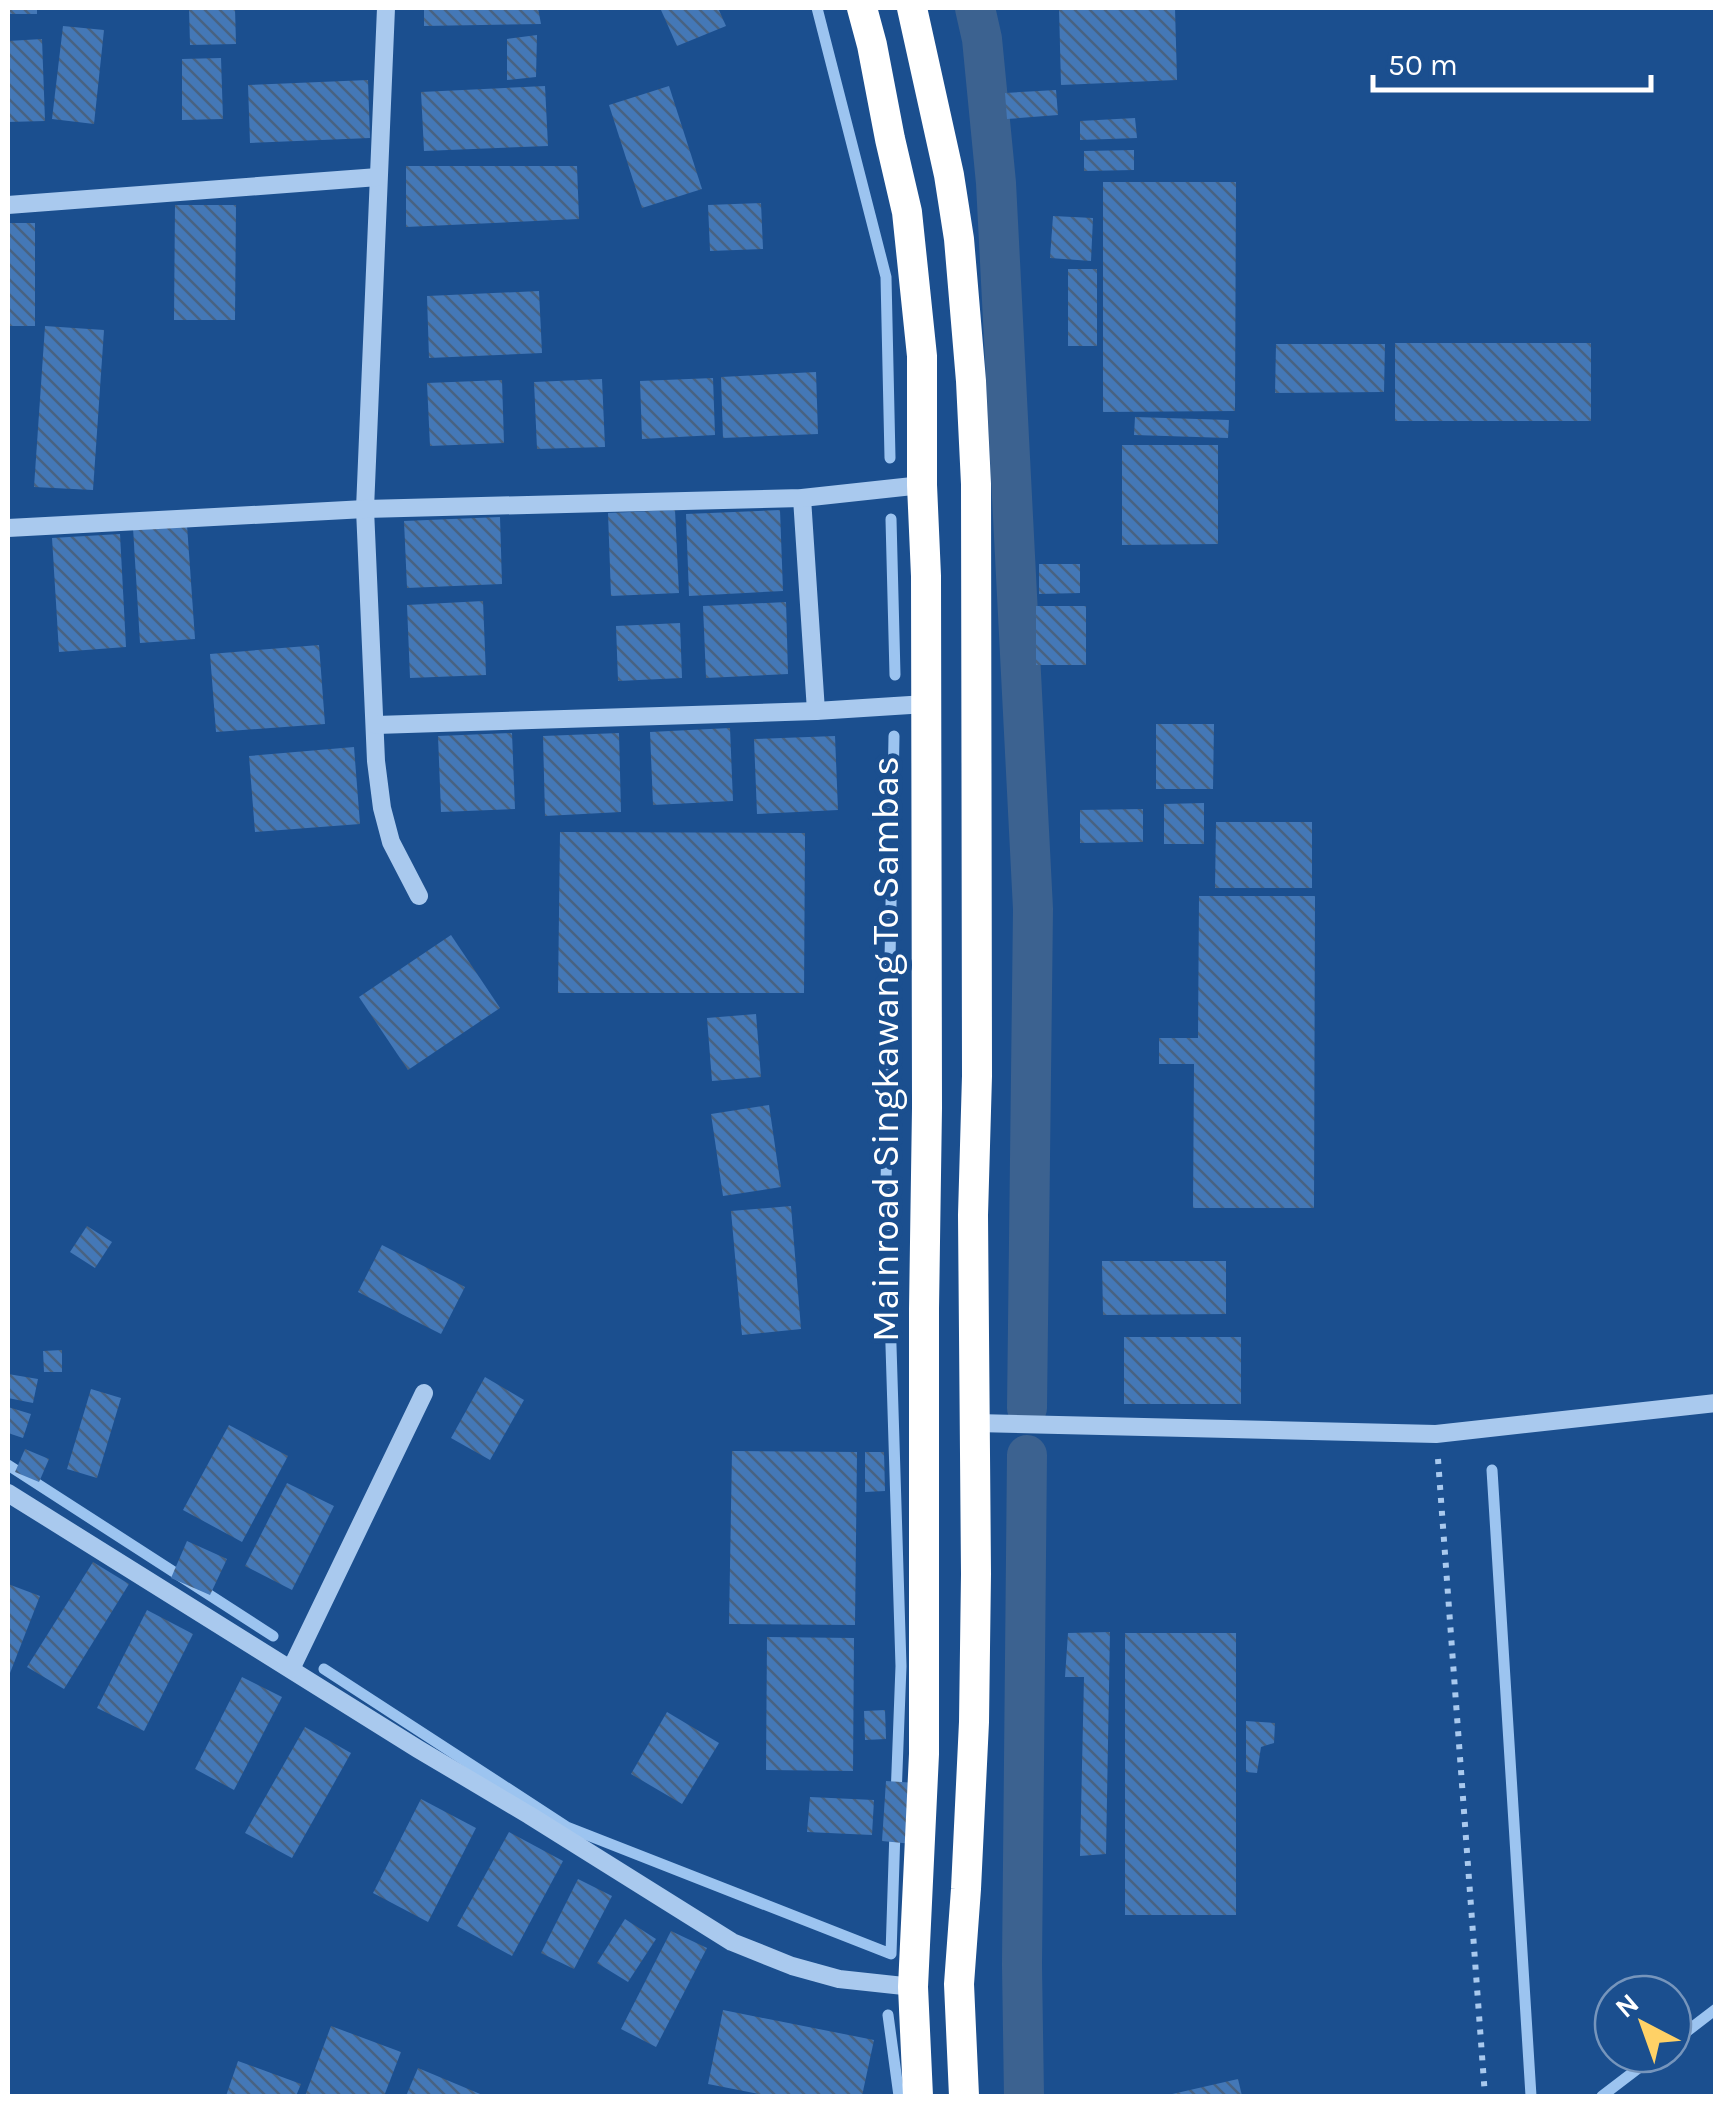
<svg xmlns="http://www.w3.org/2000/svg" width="1723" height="2104" font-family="Karla,sans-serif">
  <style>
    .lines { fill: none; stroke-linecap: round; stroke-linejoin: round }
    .stream { stroke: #9cc4f0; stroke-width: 11 }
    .canal { stroke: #3c6290; stroke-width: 40 }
    .building { fill: url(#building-back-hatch) }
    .path { stroke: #a9c9ee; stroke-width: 6; stroke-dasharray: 5 8; stroke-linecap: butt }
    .minor { stroke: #a9c9ee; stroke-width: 18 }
    .highway { stroke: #fff; stroke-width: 30 }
    .labels { text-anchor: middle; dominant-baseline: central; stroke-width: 10; stroke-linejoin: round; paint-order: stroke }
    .street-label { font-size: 38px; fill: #fff; stroke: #1b4f8f }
  </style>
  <defs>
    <pattern id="building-back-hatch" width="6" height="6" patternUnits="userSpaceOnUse" patternTransform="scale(2.5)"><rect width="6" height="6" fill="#4478b7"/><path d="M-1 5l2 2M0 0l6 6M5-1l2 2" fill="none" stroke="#486282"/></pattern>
  </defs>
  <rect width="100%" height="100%" fill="#1b4f8f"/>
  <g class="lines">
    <g class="stream">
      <polyline points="817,8 886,277 890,458"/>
      <polyline points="891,519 895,675"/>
      <polyline points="894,736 886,1186 901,1666 896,1797"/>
      <polyline points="8,1465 273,1636"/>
      <polyline points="1492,1470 1531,2096"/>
      <polyline points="324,1669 567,1827 891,1954 895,1830"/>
      <polyline points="888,2015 899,2096"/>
      <polyline points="1673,2042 1716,2009"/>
      <polyline points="1602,2096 1657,2054"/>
    </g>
    <g class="canal">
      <polyline points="975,8 982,39 996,183 1033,909 1027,1408"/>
      <polyline points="1024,2096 1022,1965 1027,1455"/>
    </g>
  </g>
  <g class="building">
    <rect x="8" y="8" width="29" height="6"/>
    <polygon points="189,8 235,8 236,44 190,45"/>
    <polygon points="424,8 538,8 541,24 424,26"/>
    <polygon points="666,8 718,8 726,26 677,46 661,10"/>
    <polygon points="1059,8 1175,8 1177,80 1061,85"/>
    <polygon points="63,26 104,30 94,124 52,119"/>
    <polygon points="537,35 536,77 507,80 507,39"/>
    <polygon points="42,39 45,121 8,122 8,41"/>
    <polygon points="221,58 223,119 182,120 182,59"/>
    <polygon points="368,80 370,138 250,143 248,85"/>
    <polygon points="545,86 548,146 424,151 421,92"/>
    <polygon points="669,86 702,189 642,208 609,105"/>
    <polygon points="1056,90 1058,115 1007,119 1005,93"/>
    <polygon points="1135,118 1137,138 1080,140 1080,121"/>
    <polygon points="1134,150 1134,170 1084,171 1084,151"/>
    <polygon points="406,166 577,166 579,219 406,227"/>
    <polygon points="1103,182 1236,182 1235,411 1103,412"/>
    <polygon points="761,203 763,249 710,251 708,205"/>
    <polygon points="175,205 236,205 235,320 174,320"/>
    <polygon points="1053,216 1093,218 1091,261 1050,258"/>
    <rect x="8" y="223" width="27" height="103"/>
    <rect x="1068" y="269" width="29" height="77"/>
    <polygon points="539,291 542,353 429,358 427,296"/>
    <polygon points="45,326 104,330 93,490 34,487"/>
    <rect x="1395" y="343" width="196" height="78"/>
    <polygon points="1276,344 1385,344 1384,392 1275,393"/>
    <polygon points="816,372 818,434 723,438 721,377"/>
    <polygon points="713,378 715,435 642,439 640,381"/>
    <polygon points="602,379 605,447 537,449 534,382"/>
    <polygon points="502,380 504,443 430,446 427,383"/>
    <polygon points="1135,417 1229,420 1228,438 1134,435"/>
    <polygon points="1122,445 1218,445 1218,544 1122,545"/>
    <polygon points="675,510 679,593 611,596 608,513"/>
    <polygon points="780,510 783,591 689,596 686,514"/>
    <polygon points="500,517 502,584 407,588 404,521"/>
    <polygon points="187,525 195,639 140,643 133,528"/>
    <polygon points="120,534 126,647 59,652 52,538"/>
    <polygon points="1039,564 1080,564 1080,593 1039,594"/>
    <polygon points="483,601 486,675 410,678 407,605"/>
    <polygon points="786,602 788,674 706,678 703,606"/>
    <rect x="1036" y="606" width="50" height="59"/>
    <polygon points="680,623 682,678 618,681 616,626"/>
    <polygon points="319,645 325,724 216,732 210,654"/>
    <polygon points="1156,724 1214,724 1213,789 1156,789"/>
    <polygon points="730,728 733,801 653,805 650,732"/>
    <polygon points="512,733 515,809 441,812 438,736"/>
    <polygon points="619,733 621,812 545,816 543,736"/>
    <polygon points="835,736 838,810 757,814 754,739"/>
    <polygon points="354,747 360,824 255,832 249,756"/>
    <polygon points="1204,803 1204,844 1164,844 1164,804"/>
    <polygon points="1143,809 1143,842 1080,843 1080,810"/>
    <polygon points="1216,822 1312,822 1312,888 1215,888"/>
    <polygon points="560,832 805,833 804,993 558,993"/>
    <polygon points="1199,896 1315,896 1314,1208 1193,1208 1194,1064 1159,1064 1159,1038 1198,1038"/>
    <polygon points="451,935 500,1008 408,1070 359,997"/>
    <polygon points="756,1014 761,1077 712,1081 707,1018"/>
    <polygon points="769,1105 781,1187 723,1196 711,1114"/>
    <polygon points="791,1206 801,1329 742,1335 731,1211"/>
    <polygon points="87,1226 112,1242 95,1268 70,1252"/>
    <polygon points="382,1245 465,1287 441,1334 358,1292"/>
    <polygon points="1102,1261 1226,1261 1226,1314 1103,1315"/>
    <rect x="1124" y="1337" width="117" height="67"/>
    <polygon points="62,1350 62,1372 44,1372 43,1351"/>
    <polygon points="8,1374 38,1379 33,1403 8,1398"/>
    <polygon points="485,1377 524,1400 490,1460 451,1438"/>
    <polygon points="91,1389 121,1398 97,1478 67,1469"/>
    <polygon points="8,1407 31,1414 23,1438 8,1433"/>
    <polygon points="229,1425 288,1456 242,1542 183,1510"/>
    <polygon points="25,1449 49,1459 39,1482 15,1472"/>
    <polygon points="732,1451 857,1452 855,1625 729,1624"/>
    <polygon points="865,1452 884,1452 885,1491 865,1492"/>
    <polygon points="287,1483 334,1506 292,1590 245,1566"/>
    <polygon points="187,1541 227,1559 210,1595 171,1578"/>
    <polygon points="93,1562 129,1584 64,1689 27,1667"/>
    <polygon points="8,1584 40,1596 10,1673 8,1671"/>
    <polygon points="147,1610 193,1634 144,1731 97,1708"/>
    <polygon points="1110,1632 1106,1854 1080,1856 1084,1677 1065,1677 1068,1633"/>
    <rect x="1125" y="1633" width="111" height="282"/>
    <polygon points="767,1637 854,1638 853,1771 766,1770"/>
    <polygon points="242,1677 282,1697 234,1790 195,1769"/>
    <polygon points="885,1710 886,1739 865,1740 864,1711"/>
    <polygon points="667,1712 719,1743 682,1804 631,1774"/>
    <polygon points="1246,1721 1275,1723 1274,1743 1261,1747 1257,1773 1246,1772"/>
    <polygon points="305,1727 351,1753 292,1858 245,1833"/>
    <polygon points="886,1781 917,1783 913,1844 882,1841"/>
    <polygon points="810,1797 874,1800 872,1835 807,1832"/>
    <polygon points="421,1799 476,1828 428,1922 373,1893"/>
    <polygon points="509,1832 563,1861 512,1956 457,1926"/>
    <polygon points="578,1879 612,1896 574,1969 541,1953"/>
    <polygon points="625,1919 656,1939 628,1982 597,1963"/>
    <polygon points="671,1931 707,1948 656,2047 621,2029"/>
    <polygon points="723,2010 874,2040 862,2096 769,2096 708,2084"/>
    <polygon points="331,2026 401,2052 384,2096 305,2096"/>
    <polygon points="238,2061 301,2084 296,2096 226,2096"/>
    <polygon points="418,2068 485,2096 406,2096"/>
    <polygon points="1238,2079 1242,2096 1168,2096 1168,2095"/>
  </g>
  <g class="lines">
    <polyline class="path" points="1438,1459 1485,2096"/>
    <g class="minor">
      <polyline points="386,8 365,509 376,761 382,808 391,842 419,896"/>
      <polyline points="8,205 378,177"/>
      <polyline points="802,498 816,711"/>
      <polyline points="8,528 365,509 802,498 922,485"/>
      <polyline points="376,725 816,711 926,704"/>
      <polyline points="976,1423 1436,1434 1716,1403"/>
      <polyline points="8,1493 418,1749 529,1815 732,1942 792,1966 839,1979 913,1987"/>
      <polyline points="291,1669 424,1393"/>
    </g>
    <g class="highway">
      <polyline points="862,8 872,45 890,139 907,212 922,356 922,485 926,576 927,1108 924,1309 924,1754 913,1987 918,2096"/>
      <polyline points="912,8 949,175 959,239 971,381 976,484 977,1076 973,1215 976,1574 974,1722 966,1889 959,1984 964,2096"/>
    </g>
  </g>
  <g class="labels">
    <g class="street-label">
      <text transform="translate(885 1049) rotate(-90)">Mainroad Singkawang To Sambas</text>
    </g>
  </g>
  <rect width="1723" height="2104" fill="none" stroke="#ffffff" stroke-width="20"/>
  <g transform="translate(1643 2024) rotate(319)"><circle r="48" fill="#1b4f8f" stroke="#7695bc" stroke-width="2.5"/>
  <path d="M0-8L18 38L0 25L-18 38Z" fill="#ffd166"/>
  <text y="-15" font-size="28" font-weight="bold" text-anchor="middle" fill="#ffffff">N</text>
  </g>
  <path d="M1373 75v15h278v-15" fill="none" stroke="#ffffff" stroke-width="5"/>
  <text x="1388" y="75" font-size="30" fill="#ffffff" stroke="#1b4f8f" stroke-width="8" paint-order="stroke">50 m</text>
</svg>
